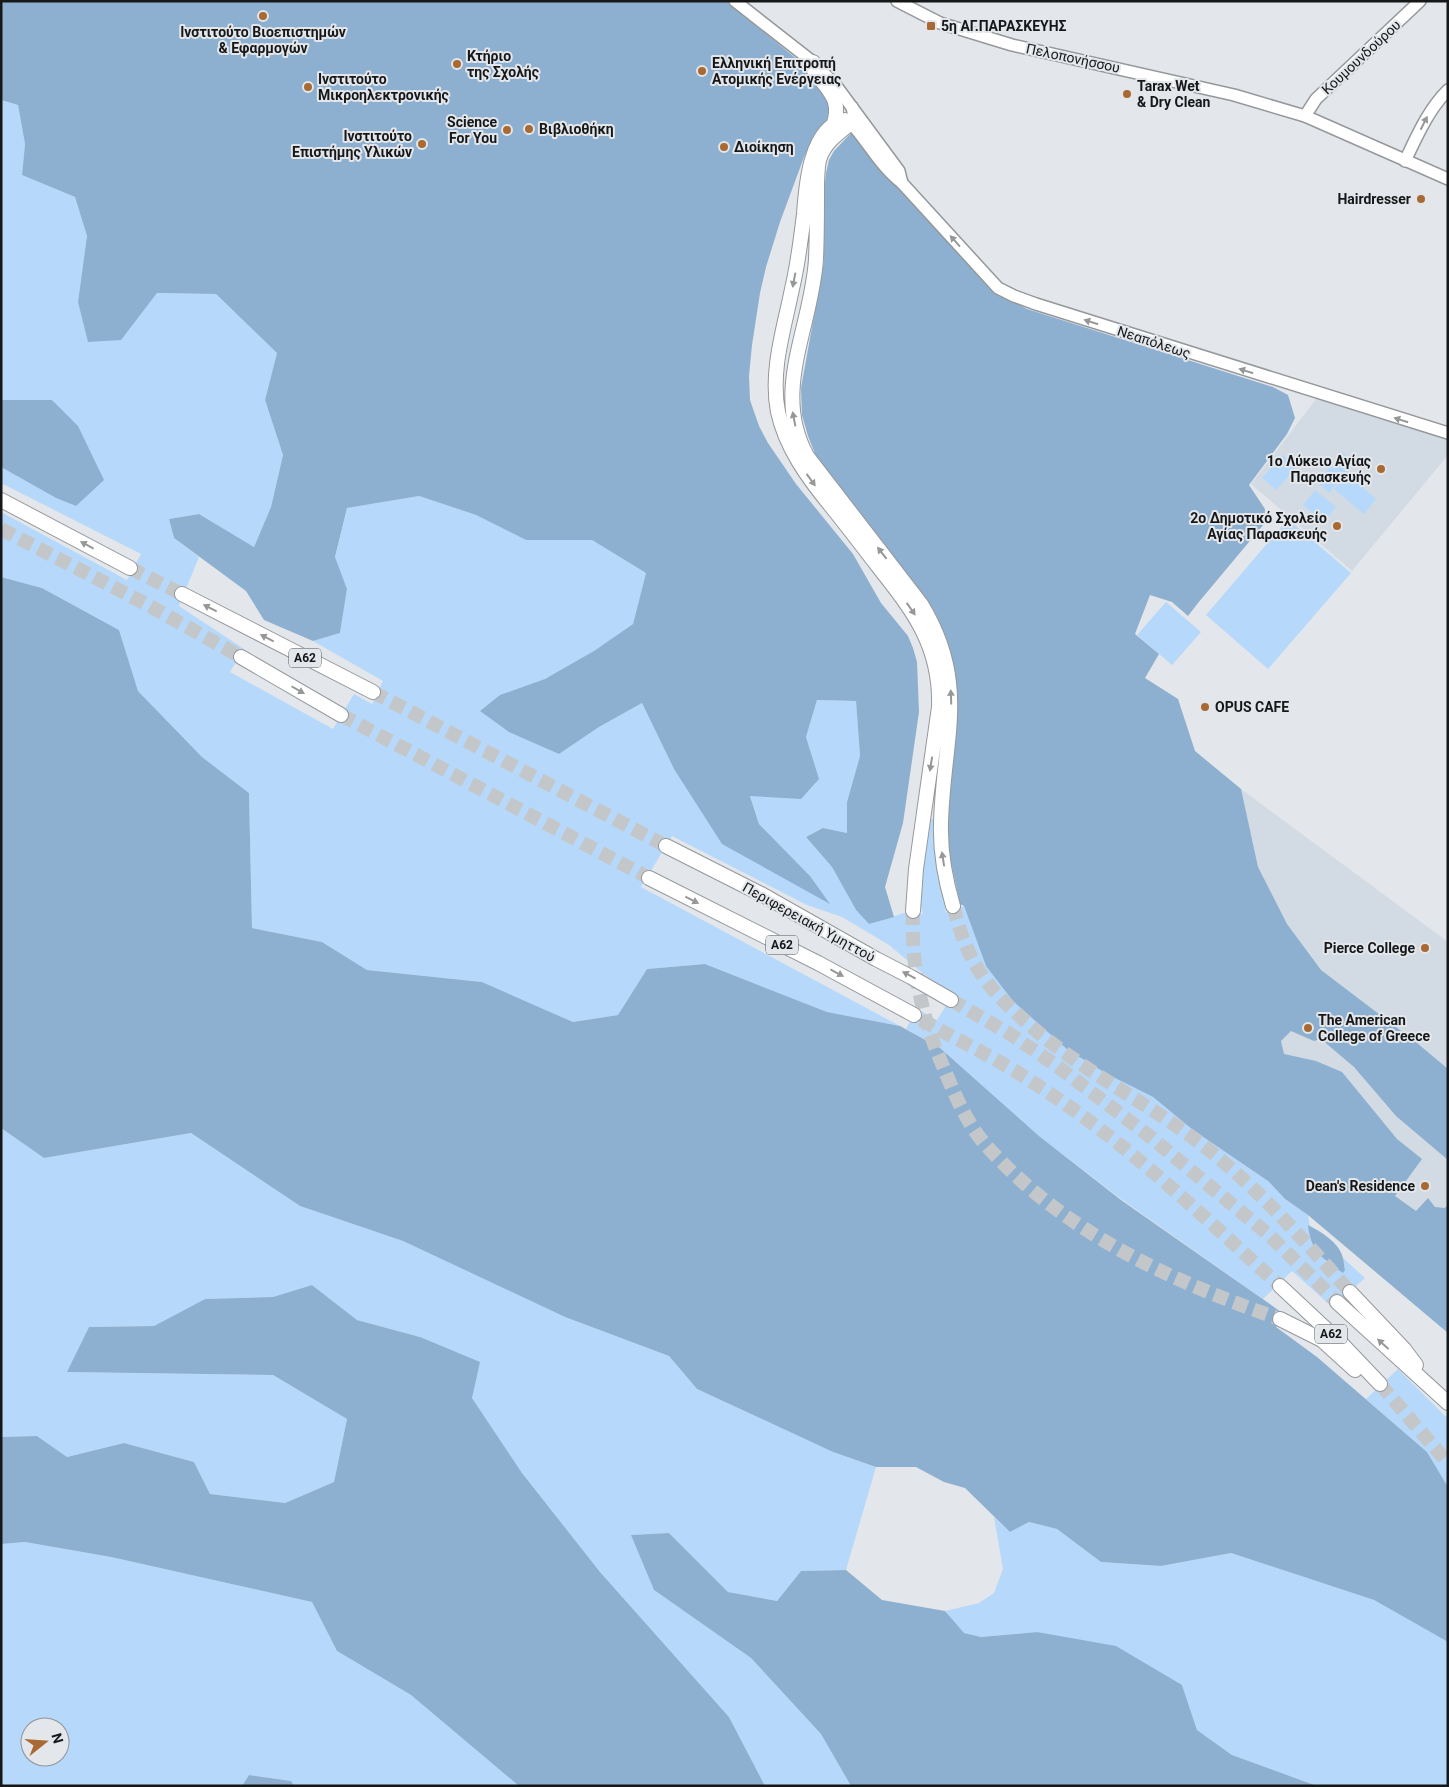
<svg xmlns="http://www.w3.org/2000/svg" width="1449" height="1787" font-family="Roboto,sans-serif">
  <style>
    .built { fill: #d2dbe3 }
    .green { fill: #b6d9fb; fill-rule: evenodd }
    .forest { fill: #8db0d0 }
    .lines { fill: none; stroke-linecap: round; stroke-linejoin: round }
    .highway-tunnel { stroke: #c4c7ca; stroke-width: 14; stroke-dasharray: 14 7; stroke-linecap: butt }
    .secondary-casing { stroke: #95989b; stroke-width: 14 }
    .highway-casing { stroke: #95989b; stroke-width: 16 }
    .secondary { stroke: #fff; stroke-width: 11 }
    .highway { stroke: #fff; stroke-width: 14 }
    .oneway { fill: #969797 }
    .poi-dot { fill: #a96932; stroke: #e3e6ea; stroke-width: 2 }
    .labels { text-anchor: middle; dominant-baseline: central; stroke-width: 4; stroke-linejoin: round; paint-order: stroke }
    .shield { fill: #e3e6ea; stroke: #545557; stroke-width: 1 }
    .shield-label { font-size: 12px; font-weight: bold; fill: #161718 }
    .poi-label { font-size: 14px; font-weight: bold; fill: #161718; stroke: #e3e6ea; text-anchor: start }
    .street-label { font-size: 14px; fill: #161718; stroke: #e3e6ea }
  </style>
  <rect width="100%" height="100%" fill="#e3e6ea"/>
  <g class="built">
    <polygon points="1317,398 1373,417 1448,439 1448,455 1352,571 1251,484"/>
    <polygon points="1195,751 1222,775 1448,942 1448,1271 1211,1069"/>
  </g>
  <g class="green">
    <path d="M 1,100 L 18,105 L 25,144 L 22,175 L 75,197 L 87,236 L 78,302 L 121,339 L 157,293 L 216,294 L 277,353 L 265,400 L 283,455 L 271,507 L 254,547 L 199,514 L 169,519 L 174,538 L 199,557 L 179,606 L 244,649 L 230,672 L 333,729 L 354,694 L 372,704 L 383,681 L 313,641 L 340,633 L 347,589 L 335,558 L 347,508 L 419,496 L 476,515 L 526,540 L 592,540 L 646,573 L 633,624 C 605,644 576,665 545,679 C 521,690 501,691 481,711 L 559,754 L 599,727 L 642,703 L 674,769 L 810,876 L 759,824 L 750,795 L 818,779 L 806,737 L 817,700 L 856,701 L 860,756 L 847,802 L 847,833 L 823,828 L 806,837 L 832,867 L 856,910 L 869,924 L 904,913 L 923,914 L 918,893 L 929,820 L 935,818 L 940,882 L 946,912 L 964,906 L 986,966 L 1068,1050 L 1107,1074 L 1153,1097 L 1193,1130 L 1268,1181 L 1285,1199 L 1308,1215 L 1311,1236 L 1326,1262 L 1345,1269 L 1343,1258 L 1365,1278 L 1346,1295 L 1345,1294 L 1332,1307 L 1292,1271 L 1263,1299 L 1121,1199 L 1039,1136 L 940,1048 L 906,1029 L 917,1009 L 937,1020 L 952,996 L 932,983 L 934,981 L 926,976 L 889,945 L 842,917 L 807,905 L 672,836 L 641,887 L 900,1026 L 827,1012 L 705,964 L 647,969 L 618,1015 L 573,1022 L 482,982 L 367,970 L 322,942 L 252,928 L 249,793 L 202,757 L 138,691 L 119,630 L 42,588 L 1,577 L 1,512 L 127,580 L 141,554 L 1,483 L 1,467 L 56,498 L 76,506 L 53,400 L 1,400 Z"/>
    <polygon points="1343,452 1355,463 1329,493 1317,482"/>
    <polygon points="1283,455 1297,467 1276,490 1262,478"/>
    <polygon points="1347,474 1376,499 1364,514 1334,489"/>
    <polygon points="1315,490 1336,507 1324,522 1303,505"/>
    <polygon points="1288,519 1351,573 1268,669 1206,615"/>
    <polygon points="1166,602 1201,632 1172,665 1137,635"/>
    <polygon points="1,1128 44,1158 191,1133 300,1206 403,1241 565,1317 669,1356 697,1389 833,1452 876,1467 846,1570 801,1571 777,1601 728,1592 669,1533 632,1535 654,1590 751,1658 821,1734 851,1786 765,1786 729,1717 600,1572 522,1473 472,1398 420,1337 357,1320 312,1285 273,1297 205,1299 154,1326 89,1327 68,1372 273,1375 347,1419 334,1482 285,1503 210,1494 194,1462 124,1443 67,1457 37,1436 1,1437"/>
    <polygon points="1398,1369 1446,1417 1448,1415 1448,1487 1427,1452 1366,1399"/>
    <polygon points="994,1517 1010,1532 1029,1522 1057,1529 1101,1562 1161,1566 1231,1553 1374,1600 1448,1642 1448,1786 1317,1786 1232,1755 1197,1730 1182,1685 1037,1632 981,1637 963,1633 945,1611 979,1603 994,1593 1003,1569"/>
    <path d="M 25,1542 L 111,1557 L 312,1602 L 337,1651 L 411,1695 L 519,1786 L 294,1786 L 291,1781 L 249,1775 L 242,1786 L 1,1786 L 1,1544 ZM 30,1727 L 60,1727 L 60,1757 L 30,1757 Z"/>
  </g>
  <g class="forest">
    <polygon points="1,1 726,1 810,70 829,96 832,118 813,142 804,157 780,222 766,267 760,293 752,345 749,376 750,400 759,426 768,443 796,484 853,554 881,603 908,636 913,648 917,662 919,712 903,823 885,887 894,917 869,924 856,910 832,867 806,837 823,828 847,833 847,802 860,756 856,701 817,700 806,737 819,779 801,799 750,796 759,824 810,876 830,904 722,844 674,769 642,703 599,727 559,754 509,732 480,711 500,695 545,679 594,651 633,624 646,573 592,540 526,540 476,515 419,496 347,508 335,557 347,589 340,633 313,641 264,620 246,591 174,538 169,519 199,514 254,547 271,507 283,455 265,400 277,353 216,294 157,293 121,340 88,342 78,302 87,236 75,197 22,175 25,144 18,105 1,100"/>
    <polygon points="853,131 1001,295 1027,309 1273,387 1288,395 1295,418 1287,434 1249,485 1265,509 1264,524 1198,603 1188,616 1172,602 1150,595 1135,634 1159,654 1145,678 1178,699 1195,751 1241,789 1258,867 1287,924 1321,970 1417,1043 1448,1069 1448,1160 1396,1116 1354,1067 1321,1039 1314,1041 1291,1031 1281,1041 1284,1054 1316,1061 1342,1072 1397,1139 1422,1159 1395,1196 1416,1211 1428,1198 1435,1207 1445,1208 1448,1204 1448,1333 1308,1215 1285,1199 1268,1181 1193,1130 1153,1097 1107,1074 1068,1050 1013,1001 986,966 964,906 960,904 947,844 946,820 958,703 956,684 953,666 818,461 808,436 802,415 801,388 824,261 824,193 826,173 829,160 834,151"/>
    <polygon points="1,400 52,400 78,426 104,480 76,506 56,498 1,467"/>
    <polygon points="1,577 42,588 119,630 138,691 202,757 249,793 252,928 322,942 367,970 482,982 573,1022 618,1015 647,969 705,964 827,1012 900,1026 940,1048 1039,1136 1121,1200 1284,1314 1276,1327 1317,1357 1427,1452 1448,1487 1448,1642 1374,1600 1231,1553 1161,1566 1101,1562 1057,1529 1029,1522 1010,1532 965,1488 944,1482 916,1467 876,1467 833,1452 697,1389 669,1356 565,1317 403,1241 300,1206 191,1133 44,1158 1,1128"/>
    <path d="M 1308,1225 C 1321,1232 1339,1242 1343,1258 C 1344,1261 1344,1266 1345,1270 L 1343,1273 C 1322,1258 1311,1252 1308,1225 Z"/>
    <polygon points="312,1285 357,1320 420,1337 480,1362 472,1398 522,1473 600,1572 729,1717 765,1786 519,1786 411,1695 337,1651 312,1602 111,1557 25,1542 1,1544 1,1437 37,1436 67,1457 124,1443 194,1462 210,1494 285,1503 334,1482 347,1419 273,1375 67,1372 89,1327 154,1326 205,1299 273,1297"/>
    <polygon points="669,1533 728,1592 777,1601 801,1571 846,1570 882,1600 945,1611 964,1633 981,1637 1037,1632 1116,1646 1182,1685 1197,1730 1232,1755 1317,1786 851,1786 821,1734 751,1658 654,1590 631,1535"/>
    <polygon points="249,1775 291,1781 294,1786 242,1786"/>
  </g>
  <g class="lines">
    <g class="highway-tunnel">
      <polyline points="1,529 148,605 241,657"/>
      <polyline points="130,568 182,594"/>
      <polyline points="373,692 666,846"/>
      <polyline points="341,715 649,878"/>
      <path d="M 953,906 C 959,928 966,950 978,969 C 991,990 1008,1006 1026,1022 C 1079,1069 1143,1100 1200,1143 C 1256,1186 1303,1239 1350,1292"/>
      <path d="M 913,911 C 911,962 920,1012 940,1059 C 952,1088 964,1119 984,1143 C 1062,1232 1171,1281 1280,1319"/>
      <polyline points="951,1000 1010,1034 1057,1066 1148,1135 1269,1235 1337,1302"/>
      <path d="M 921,1020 C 960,1041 1000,1060 1037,1085 C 1126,1142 1202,1215 1280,1286"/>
      <polyline points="1380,1384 1448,1463"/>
    </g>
    <g class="secondary-casing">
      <g id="secondary">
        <polyline points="735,1 813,62 822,71 837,87 899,171 902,183"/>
        <polyline points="897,1 940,23 1012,45 1234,95 1305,116 1448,179"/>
        <path d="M 852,107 L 854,116 L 851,123 C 868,142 881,167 902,183 L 998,288 L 1014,296 L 1036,304 L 1448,433"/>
        <polyline points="1305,116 1316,99 1420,1"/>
        <path d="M 1405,161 C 1417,136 1428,110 1448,90"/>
      </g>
    </g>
    <g class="highway-casing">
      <g id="highway">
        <path d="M 813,62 L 812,67 L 814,70 C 827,91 843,98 833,126"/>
        <polyline points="1,500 130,568"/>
        <polyline points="182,594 373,692"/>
        <polyline points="241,657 341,715"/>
        <polyline points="666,846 763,895 876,959 911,977 951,1000"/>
        <polyline points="649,878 818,963 914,1015"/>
        <path d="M 913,911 L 916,869 L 939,707 C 941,648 915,613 880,569 C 864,548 848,527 831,506 C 808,478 786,448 778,412 C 770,371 784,329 792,289 C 798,264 801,239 804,214 C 806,186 810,127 845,120 L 851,123 C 838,133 824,143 819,160 C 817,170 817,180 817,190 C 817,213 817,236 816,259 C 812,327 771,391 807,456 L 921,604 C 970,684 943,739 941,823 C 940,852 945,879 953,906"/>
        <polyline points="1280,1286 1340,1342 1380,1384"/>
        <polyline points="1350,1292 1404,1349 1416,1365"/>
        <polyline points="1337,1302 1448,1403"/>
        <polyline points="1280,1319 1322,1340 1355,1370"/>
      </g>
    </g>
    <use href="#secondary" class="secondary"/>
    <use href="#highway" class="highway"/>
  </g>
  <defs><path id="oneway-solid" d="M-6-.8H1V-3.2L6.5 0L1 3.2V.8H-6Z" transform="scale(1.25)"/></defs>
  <g class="oneway">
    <use href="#oneway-solid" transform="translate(1424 123) rotate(-63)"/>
    <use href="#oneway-solid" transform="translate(955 241) rotate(-132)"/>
    <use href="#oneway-solid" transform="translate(794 280) rotate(101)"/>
    <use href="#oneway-solid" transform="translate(1091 322) rotate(-162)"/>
    <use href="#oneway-solid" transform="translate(1246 371) rotate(-163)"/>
    <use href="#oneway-solid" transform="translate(794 419) rotate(-101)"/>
    <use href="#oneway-solid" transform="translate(1401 420) rotate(-162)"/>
    <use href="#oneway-solid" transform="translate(811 480) rotate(54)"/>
    <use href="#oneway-solid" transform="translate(87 545) rotate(-152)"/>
    <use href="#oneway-solid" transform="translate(882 553) rotate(-128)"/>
    <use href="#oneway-solid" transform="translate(210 608) rotate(-153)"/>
    <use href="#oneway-solid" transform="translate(911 609) rotate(55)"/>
    <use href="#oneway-solid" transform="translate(267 638) rotate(-153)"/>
    <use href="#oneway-solid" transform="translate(298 690) rotate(30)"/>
    <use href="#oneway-solid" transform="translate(951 697) rotate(-92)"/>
    <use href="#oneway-solid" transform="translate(931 764) rotate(99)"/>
    <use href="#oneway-solid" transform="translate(943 859) rotate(-99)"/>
    <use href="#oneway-solid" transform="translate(692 900) rotate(27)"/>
    <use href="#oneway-solid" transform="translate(837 973) rotate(28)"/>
    <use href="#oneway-solid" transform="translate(909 975) rotate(-152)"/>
    <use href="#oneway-solid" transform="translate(1383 1344) rotate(-138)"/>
  </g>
  <g class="poi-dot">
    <circle cx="263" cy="16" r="5"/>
    <rect x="926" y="21" width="10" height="10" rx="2.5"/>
    <circle cx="457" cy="64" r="5"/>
    <circle cx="702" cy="71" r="5"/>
    <circle cx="308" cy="87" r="5"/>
    <circle cx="1127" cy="94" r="5"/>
    <circle cx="529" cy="129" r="5"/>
    <circle cx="507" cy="130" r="5"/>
    <circle cx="422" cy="144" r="5"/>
    <circle cx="724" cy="147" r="5"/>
    <circle cx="1421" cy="199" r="5"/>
    <circle cx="1381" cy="469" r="5"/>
    <circle cx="1337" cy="526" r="5"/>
    <circle cx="1205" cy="707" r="5"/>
    <circle cx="1425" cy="948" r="5"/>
    <circle cx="1308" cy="1028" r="5"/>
    <circle cx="1425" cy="1186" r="5"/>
  </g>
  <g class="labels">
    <g class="shield">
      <rect x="289" y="648.5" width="32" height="19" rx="4"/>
      <rect x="766" y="935.5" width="32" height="19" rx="4"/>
      <rect x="1315" y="1324.5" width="32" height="19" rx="4"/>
    </g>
    <g class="shield-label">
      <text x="305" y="658">Α62</text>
      <text x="782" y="945">Α62</text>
      <text x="1331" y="1334">Α62</text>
    </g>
    <g class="poi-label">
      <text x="941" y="26">5η ΑΓ.ΠΑΡΑΣΚΕΥΗΣ</text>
      <text x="263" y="32" text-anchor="middle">Ινστιτούτο Βιοεπιστημών<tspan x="263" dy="16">&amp; Εφαρμογών</tspan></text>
      <text x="467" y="56">Κτήριο<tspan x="467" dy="16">της Σχολής</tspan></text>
      <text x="712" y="63">Ελληνική Επιτροπή<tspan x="712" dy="16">Ατομικής Ενέργειας</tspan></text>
      <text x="318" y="79">Ινστιτούτο<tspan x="318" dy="16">Μικροηλεκτρονικής</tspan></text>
      <text x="1137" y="86">Tarax Wet<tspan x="1137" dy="16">&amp; Dry Clean</tspan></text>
      <text x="497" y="122" text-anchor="end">Science<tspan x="497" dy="16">For You</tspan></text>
      <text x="539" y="129">Βιβλιοθήκη</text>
      <text x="412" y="136" text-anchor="end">Ινστιτούτο<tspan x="412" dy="16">Επιστήμης Υλικών</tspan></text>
      <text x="734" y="147">Διοίκηση</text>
      <text x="1411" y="199" text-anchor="end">Hairdresser</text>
      <text x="1371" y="461" text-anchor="end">1ο Λύκειο Αγίας<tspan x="1371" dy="16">Παρασκευής</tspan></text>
      <text x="1327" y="518" text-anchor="end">2ο Δημοτικό Σχολείο<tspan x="1327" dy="16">Αγίας Παρασκευής</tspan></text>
      <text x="1215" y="707">OPUS CAFE</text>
      <text x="1415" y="948" text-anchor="end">Pierce College</text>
      <text x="1318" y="1020">The American<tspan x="1318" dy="16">College of Greece</tspan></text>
      <text x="1415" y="1186" text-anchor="end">Dean's Residence</text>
    </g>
    <g class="street-label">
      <text transform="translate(1361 57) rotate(-43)">Κουμουνδούρου</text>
      <text transform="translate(1073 58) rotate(12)">Πελοπονήσσου</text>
      <text transform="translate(1154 342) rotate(18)">Νεαπόλεως</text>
      <text transform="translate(809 922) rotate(29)">Περιφερειακή Υμηττού</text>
    </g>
  </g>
  <rect width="1449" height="1787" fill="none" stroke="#161718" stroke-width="5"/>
  <g transform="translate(45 1742) rotate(73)"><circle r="24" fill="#e3e6ea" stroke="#919396"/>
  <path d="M0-4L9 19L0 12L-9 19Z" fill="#a96932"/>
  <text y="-8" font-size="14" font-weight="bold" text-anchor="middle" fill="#161718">N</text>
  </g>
</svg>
